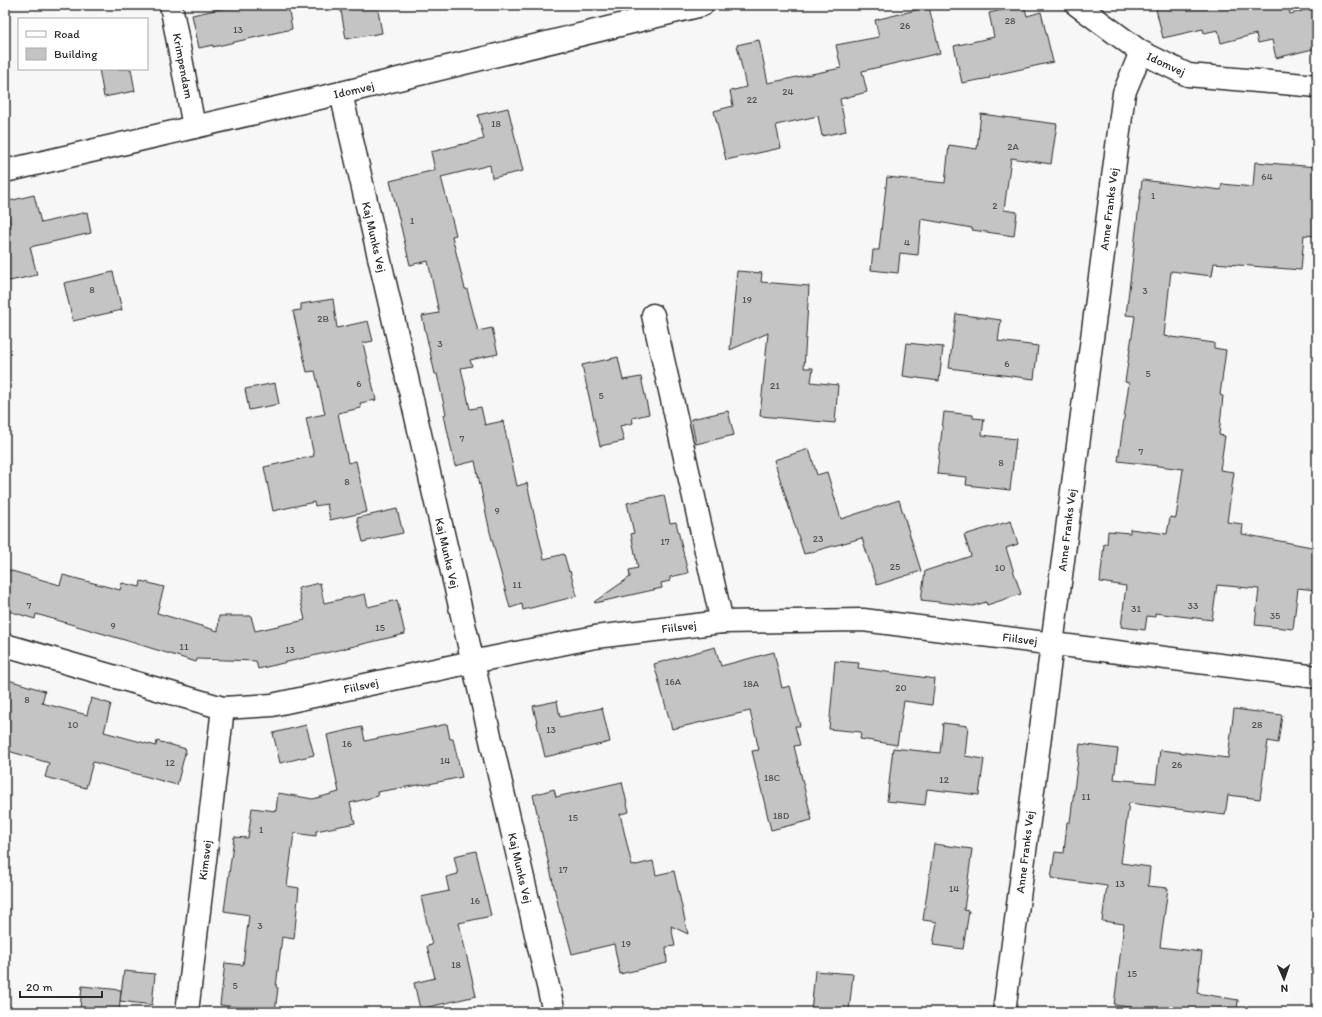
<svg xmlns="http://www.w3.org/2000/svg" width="1322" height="1017" font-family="Itim,sans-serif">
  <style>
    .building { fill: #c4c4c4; stroke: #2b2b2b }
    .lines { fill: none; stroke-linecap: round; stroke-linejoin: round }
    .minor-casing { stroke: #2b2b2b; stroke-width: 25 }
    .minor { stroke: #fff; stroke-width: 22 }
    .labels { text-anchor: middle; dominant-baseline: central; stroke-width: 3; stroke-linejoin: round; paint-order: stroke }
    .number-label { font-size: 10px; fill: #515151 }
    .street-label { font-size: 12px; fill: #2b2b2b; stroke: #fff }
  </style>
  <rect width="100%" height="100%" fill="#f7f7f7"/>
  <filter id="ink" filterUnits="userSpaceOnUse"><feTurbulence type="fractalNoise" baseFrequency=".025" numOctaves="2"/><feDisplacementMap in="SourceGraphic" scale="8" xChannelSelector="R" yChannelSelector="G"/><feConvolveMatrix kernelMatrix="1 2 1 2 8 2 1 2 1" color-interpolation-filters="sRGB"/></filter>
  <g filter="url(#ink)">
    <g class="building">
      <polygon points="238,5 288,5 292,29 213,47 213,45 199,48 192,15"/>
      <polygon points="340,5 377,5 382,33 346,39"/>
      <polygon points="1024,5 1027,16 1041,12 1053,62 990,76 990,78 962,83 954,46 994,37 989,13"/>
      <polygon points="1155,5 1288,5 1290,14 1317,7 1317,48 1276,58 1272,40 1258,43 1256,34 1221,43 1218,30 1204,33 1203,29 1163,38"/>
      <polygon points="929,7 940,53 862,71 867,92 840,99 846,131 822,136 818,116 776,125 781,148 726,160 714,111 733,106 730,91 746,87 737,45 759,40 768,83 841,68 836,45 879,37 875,20"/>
      <polygon points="99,69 131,69 135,91 104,97"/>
      <polygon points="508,108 523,171 492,178 490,165 441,177 456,235 452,236 465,289 467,289 478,331 492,328 498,354 470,360 472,366 461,368 470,409 481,407 485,425 503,421 517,486 527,483 544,559 564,554 569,572 570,571 577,596 523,610 522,604 510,608 490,532 475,461 455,466 444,415 446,414 437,374 435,374 422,316 439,313 428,261 410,265 390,181 435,170 431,152 484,139 478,115"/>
      <polygon points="981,114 1057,124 1051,164 1011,158 1004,210 1017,212 1014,236 972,230 972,228 921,219 918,255 900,253 898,273 871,270 873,250 879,250 887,177 945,183 949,145 977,149"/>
      <polygon points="1255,162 1317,167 1317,236 1304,235 1301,270 1214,263 1212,276 1171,271 1164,336 1214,343 1214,348 1226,350 1220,395 1223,396 1219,435 1225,436 1220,470 1234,472 1227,522 1243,524 1242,534 1317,548 1317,572 1315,590 1298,588 1293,629 1255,625 1259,589 1217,585 1212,620 1155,613 1155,617 1147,616 1145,630 1121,627 1126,586 1100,582 1104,544 1107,544 1108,531 1130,533 1130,529 1167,534 1170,517 1176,518 1183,469 1118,461 1129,383 1125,382 1135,316 1126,315 1142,180 1221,190 1222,184 1253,187"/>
      <polygon points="34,195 41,223 87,212 91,233 30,247 37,275 5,282 5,229 11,227 5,202"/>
      <polygon points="737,271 762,273 761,282 809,286 804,368 813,368 811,382 838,385 835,423 760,416 768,333 730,350"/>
      <polygon points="113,272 122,310 73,321 64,283"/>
      <polygon points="333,299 337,328 368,321 373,341 363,343 376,400 360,403 361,408 338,413 348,463 356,461 367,512 330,520 327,504 315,506 314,502 273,511 264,467 314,456 306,418 325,414 315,371 307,372 293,311 301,310 301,304"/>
      <polygon points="956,314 1001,320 998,341 1038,346 1034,379 949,368"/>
      <polygon points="907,343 943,347 939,381 903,376"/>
      <polygon points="618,357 623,380 641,377 649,414 632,418 633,423 620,426 624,441 600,446 582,365"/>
      <polygon points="275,383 279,404 249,410 245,389"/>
      <polygon points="728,411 734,435 696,444 691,419"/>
      <polygon points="944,412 973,415 973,418 984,419 982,435 1016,439 1010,490 966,485 967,477 937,474"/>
      <polygon points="809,449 817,475 827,472 841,519 899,500 921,571 877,585 862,538 804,554 774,460"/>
      <polygon points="664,495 670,523 676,522 688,573 670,577 670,581 661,583 662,588 595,603 594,602 630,577 629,570 638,568 631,534 634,533 627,503"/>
      <polygon points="397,509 403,533 363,542 357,518"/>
      <polygon points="1011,521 1018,544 1006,548 1021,594 987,605 986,602 973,606 921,600 925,571 971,556 964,535"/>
      <polygon points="5,569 60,585 63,575 120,590 122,583 140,587 141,581 164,587 157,613 218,631 219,616 251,616 255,631 305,620 298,588 320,583 324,603 365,594 368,607 397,600 405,634 258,669 256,661 197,659 196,662 128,641 36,614 35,619 5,610"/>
      <polygon points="715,647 721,666 774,652 782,688 790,686 800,726 795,726 800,745 794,746 812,820 771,830 752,751 759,750 750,711 672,729 654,664"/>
      <polygon points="835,661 859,663 858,668 935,679 932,705 904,701 897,745 860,739 861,732 829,729"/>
      <polygon points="5,679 45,691 42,703 87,715 91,698 111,704 104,732 156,746 157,741 186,749 177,785 93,762 86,788 45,777 49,763 5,750"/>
      <polygon points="557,701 560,717 602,708 610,742 545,757 533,706"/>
      <polygon points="1234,709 1282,715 1278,743 1268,741 1260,799 1228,795 1225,815 1129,803 1121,863 1150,867 1148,886 1168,888 1160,947 1202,952 1197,993 1238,1000 1237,1012 1169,1012 1114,1005 1124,924 1102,921 1107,886 1051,878 1055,852 1064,853 1067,822 1070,822 1080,744 1118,749 1114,779 1156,783 1160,750 1228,758"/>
      <polygon points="943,723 968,726 965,756 984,759 979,795 927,789 925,805 887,801 893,748 940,753"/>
      <polygon points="447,724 450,739 453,739 462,777 424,785 424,784 377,792 378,796 350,803 355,823 316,831 316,836 294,833 287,886 299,888 294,939 282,937 276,987 278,988 275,1012 244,1012 244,1008 220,1005 225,963 243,965 249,915 224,911 234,837 248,838 252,808 276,811 278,793 313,799 339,792 327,735 362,727 365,741"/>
      <polygon points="306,725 314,755 280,763 273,733"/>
      <polygon points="622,782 629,812 620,814 632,866 653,861 656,875 674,871 688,934 671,926 675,946 666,947 667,963 620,974 614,944 572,954 561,913 560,913 533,795 554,789 556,797"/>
      <polygon points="934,844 972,849 964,910 969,911 963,949 933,945 937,922 923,920"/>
      <polygon points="476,851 491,916 459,923 476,996 420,1009 414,983 435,978 427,946 432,945 421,897 449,891 446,877 458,874 454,856"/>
      <polygon points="124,971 155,974 152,1005 120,1001"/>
      <polygon points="815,971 853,974 849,1012 811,1012"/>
      <polygon points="82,986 121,990 119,1012 80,1009"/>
    </g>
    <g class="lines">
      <g class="minor-casing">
        <g id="minor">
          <polyline points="171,5 194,127"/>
          <polyline points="1077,5 1141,52 1188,75 1317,86"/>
          <polyline points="341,93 554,1012"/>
          <polyline points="5,171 341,93 702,5"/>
          <polyline points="653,315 722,622"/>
          <polyline points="5,645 223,708 272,705 472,662 595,637 722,622 863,620 1317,677"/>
          <polyline points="187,1012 223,708"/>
          <polyline points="1004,1012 1124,93 1141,52"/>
        </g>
      </g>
      <use href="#minor" class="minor"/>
    </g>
  </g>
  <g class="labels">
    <g class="number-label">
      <text x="1010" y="20">28</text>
      <text x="905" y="25">26</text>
      <text x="238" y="29">13</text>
      <text x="788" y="91">24</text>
      <text x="752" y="99">22</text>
      <text x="496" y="123">18</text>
      <text x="1013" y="146">2A</text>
      <text x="1267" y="176">64</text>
      <text x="1153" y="195">1</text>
      <text x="995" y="205">2</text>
      <text x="412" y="220">1</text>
      <text x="907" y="242">4</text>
      <text x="92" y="289">8</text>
      <text x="1145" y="290">3</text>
      <text x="747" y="299">19</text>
      <text x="323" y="318">2B</text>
      <text x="440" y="343">3</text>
      <text x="1007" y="363">6</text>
      <text x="1148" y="373">5</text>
      <text x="359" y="383">6</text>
      <text x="775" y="385">21</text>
      <text x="601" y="395">5</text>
      <text x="462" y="438">7</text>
      <text x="1141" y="451">7</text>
      <text x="1001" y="462">8</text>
      <text x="347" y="481">8</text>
      <text x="497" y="510">9</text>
      <text x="818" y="538">23</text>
      <text x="665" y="541">17</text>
      <text x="895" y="566">25</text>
      <text x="1000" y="567">10</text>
      <text x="517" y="584">11</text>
      <text x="29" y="605">7</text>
      <text x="1193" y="605">33</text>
      <text x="1136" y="608">31</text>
      <text x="1275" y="615">35</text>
      <text x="113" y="625">9</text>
      <text x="380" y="627">15</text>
      <text x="184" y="646">11</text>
      <text x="290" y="649">13</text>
      <text x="673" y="681">16A</text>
      <text x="751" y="683">18A</text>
      <text x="901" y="687">20</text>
      <text x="27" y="699">8</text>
      <text x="73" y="724">10</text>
      <text x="1257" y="724">28</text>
      <text x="551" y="729">13</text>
      <text x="347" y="743">16</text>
      <text x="445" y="760">14</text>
      <text x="170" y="762">12</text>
      <text x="1177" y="764">26</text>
      <text x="772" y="777">18C</text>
      <text x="944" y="779">12</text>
      <text x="1086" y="796">11</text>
      <text x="781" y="815">18D</text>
      <text x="573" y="817">15</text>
      <text x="261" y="829">1</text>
      <text x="563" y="869">17</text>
      <text x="1120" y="883">13</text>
      <text x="954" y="888">14</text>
      <text x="475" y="900">16</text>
      <text x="260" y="925">3</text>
      <text x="626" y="943">19</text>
      <text x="456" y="964">18</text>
      <text x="1132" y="973">15</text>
      <text x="235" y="985">5</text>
    </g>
    <g class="street-label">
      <text transform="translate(1166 64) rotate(25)">Idomvej</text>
      <text transform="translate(183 66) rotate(79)">Krimpendam</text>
      <text transform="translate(354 90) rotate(-13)">Idomvej</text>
      <text transform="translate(1109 209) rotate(-83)">Anne Franks Vej</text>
      <text transform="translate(374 237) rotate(77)">Kaj Munks Vej</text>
      <text transform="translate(1067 530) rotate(-83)">Anne Franks Vej</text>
      <text transform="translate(447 553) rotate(77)">Kaj Munks Vej</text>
      <text transform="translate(679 627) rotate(-7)">Fiilsvej</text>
      <text transform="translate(1020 639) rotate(7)">Fiilsvej</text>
      <text transform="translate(361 686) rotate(-12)">Fiilsvej</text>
      <text transform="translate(1025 852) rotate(-83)">Anne Franks Vej</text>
      <text transform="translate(205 860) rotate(-83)">Kimsvej</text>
      <text transform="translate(520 868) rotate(77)">Kaj Munks Vej</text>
    </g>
  </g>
  <rect width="1322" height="1017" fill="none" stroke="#fff" stroke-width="20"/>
  <rect x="10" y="10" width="1302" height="997" fill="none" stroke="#2b2b2b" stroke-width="1.5" filter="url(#ink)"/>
  <rect x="18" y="18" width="130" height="52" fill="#ffffff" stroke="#aaaaaa"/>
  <rect x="26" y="31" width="20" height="6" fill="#ffffff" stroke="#aaaaaa"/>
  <text x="54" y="38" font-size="12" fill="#2b2b2b">Road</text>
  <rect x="26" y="48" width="20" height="12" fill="#c4c4c4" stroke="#aaaaaa"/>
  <text x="54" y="58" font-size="12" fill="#2b2b2b">Building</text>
  <g transform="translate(1284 979) rotate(178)" stroke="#ffffff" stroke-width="3" paint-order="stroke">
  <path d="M0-3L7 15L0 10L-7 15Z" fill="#2b2b2b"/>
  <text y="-6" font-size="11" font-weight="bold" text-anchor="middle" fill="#2b2b2b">N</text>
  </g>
  <path d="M20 991v6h82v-6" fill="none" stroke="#2b2b2b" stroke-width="2"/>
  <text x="26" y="991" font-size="12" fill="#2b2b2b" stroke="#ffffff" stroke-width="3" paint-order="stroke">20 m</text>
</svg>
